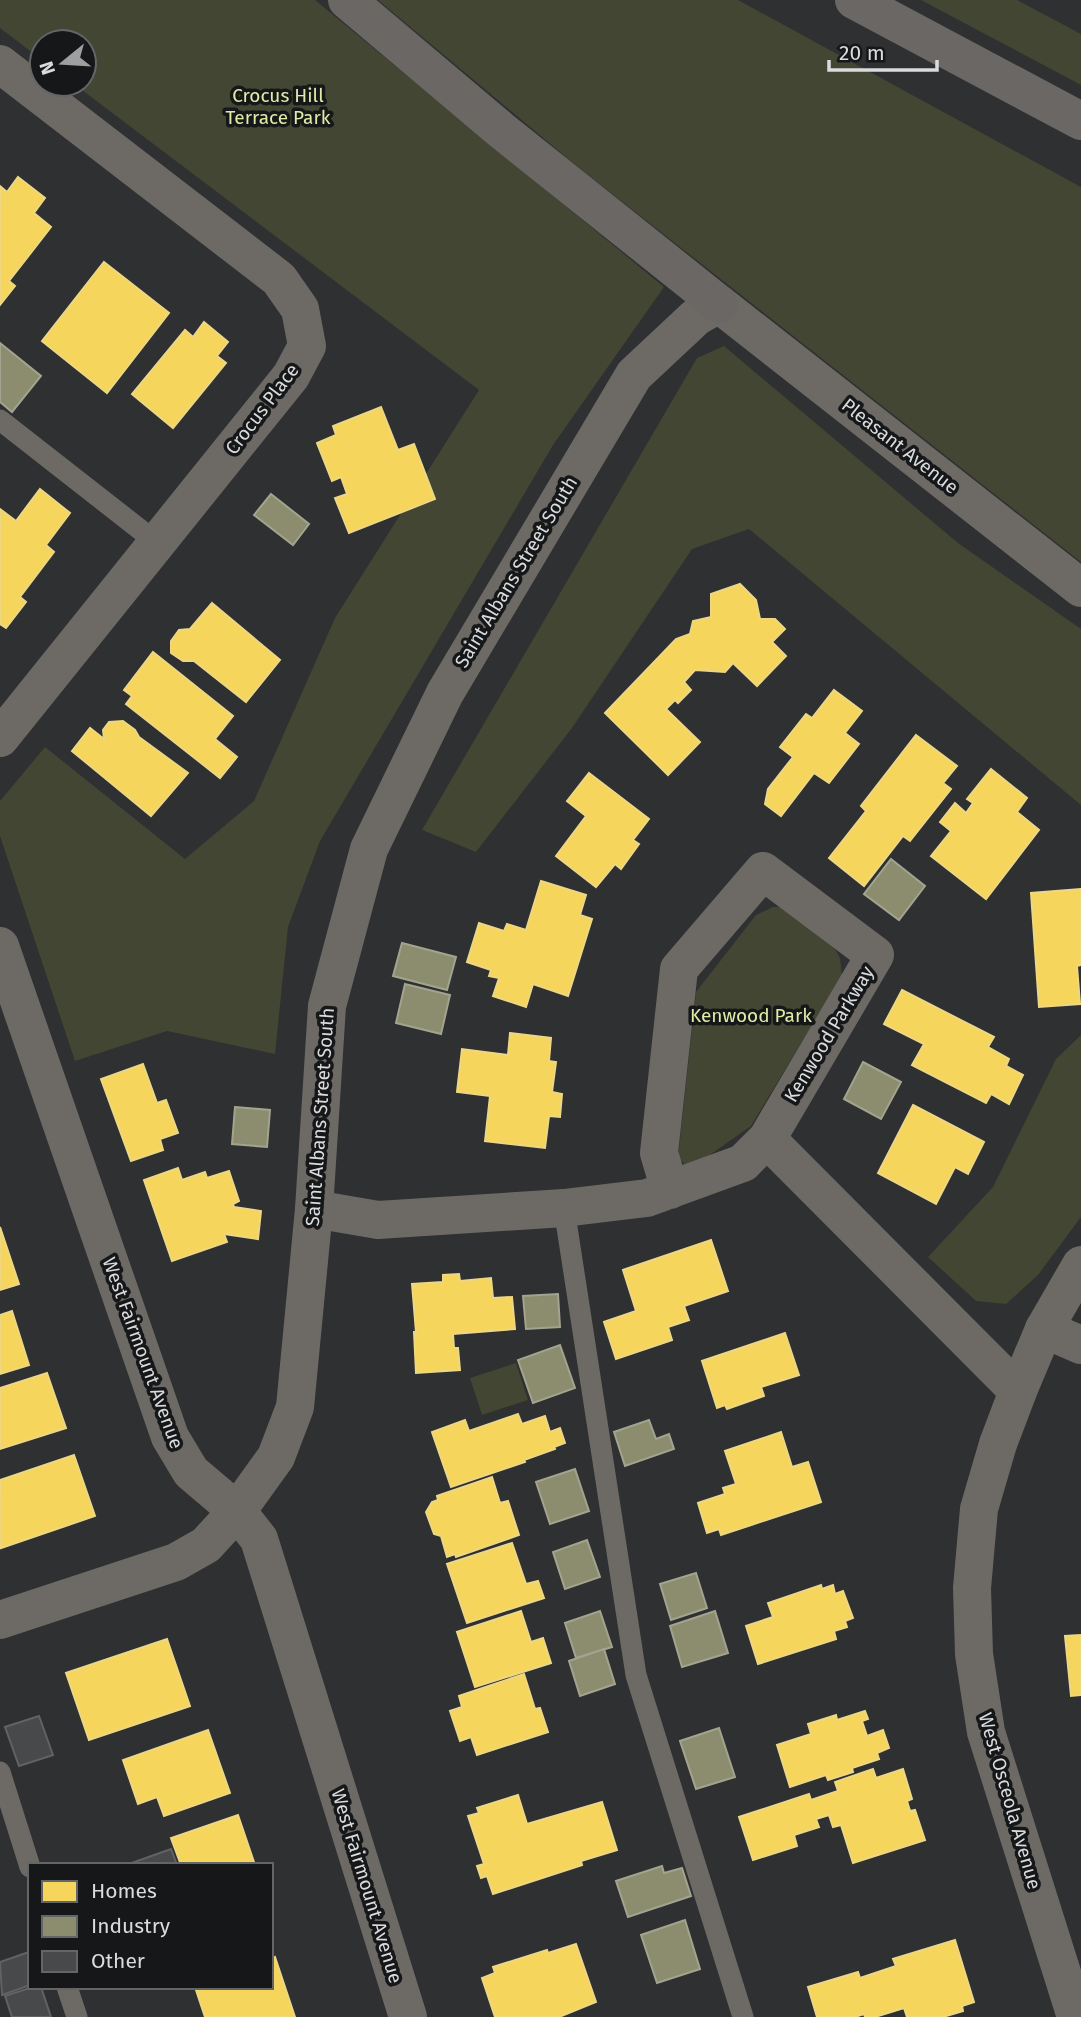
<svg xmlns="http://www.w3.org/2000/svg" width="1081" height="2017" font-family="'Fira Sans',sans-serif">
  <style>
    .green { fill: #424632 }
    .homes { fill: #f6d55c; stroke: #edd783; stroke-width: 2 }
    .industry { fill: #8c8c6e; stroke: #a3a48f; stroke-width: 2 }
    .building { fill: #48494b; stroke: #616264; stroke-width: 2 }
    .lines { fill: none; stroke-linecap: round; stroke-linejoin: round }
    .lane { stroke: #6d6a66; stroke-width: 21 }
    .street { stroke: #6d6a66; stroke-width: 38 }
    .highway { stroke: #6a6765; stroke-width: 38 }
    .labels { text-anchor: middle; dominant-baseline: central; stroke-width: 7; stroke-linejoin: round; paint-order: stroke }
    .park-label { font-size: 19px; fill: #deeca8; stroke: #161719 }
    .street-label { font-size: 19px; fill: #d9dbdd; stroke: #161719 }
  </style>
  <rect width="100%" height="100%" fill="#2e3032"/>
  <g class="green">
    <polygon points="0,0 315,0 664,287 553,445 320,841 288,927 275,1054 167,1031 75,1061 0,836 0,801 45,747 185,859 254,801 335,618 479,390 74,84 84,84 84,42 42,42 42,60 0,28"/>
    <polygon points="378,0 738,0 1081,187 1081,562 578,167"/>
    <polygon points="921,0 1017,0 1081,34 1081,85"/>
    <polygon points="724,346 958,543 1081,629 1081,805 749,529 692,549 572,728 476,852 422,830 697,358"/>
    <polygon points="773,907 783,907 835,949 840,958 842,976 751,1126 697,1164 685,1165 679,1158 679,1149 696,992 756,915"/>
    <polygon points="1081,1035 1081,1217 1038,1275 1006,1304 976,1301 928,1257 993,1187 1056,1059"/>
    <polygon points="516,1363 528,1400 482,1415 470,1378"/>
  </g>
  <g class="homes">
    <polygon points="18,177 45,198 34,213 51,227 9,281 15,286 0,305 0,186 7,192"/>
    <polygon points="104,262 169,313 107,393 42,341"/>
    <polygon points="204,322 228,342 217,356 226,363 173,428 132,394 185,330 193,337"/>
    <polygon points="381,407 398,450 414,444 435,499 349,533 335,498 347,494 341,477 332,481 317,443 336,435 333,426"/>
    <polygon points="40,489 70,513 46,545 54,552 20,597 26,602 6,628 0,624 0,509 16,521"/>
    <polygon points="740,584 756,600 760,619 775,619 785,629 772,642 786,656 757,686 733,663 725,672 695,670 684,682 691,690 678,703 675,700 666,709 700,742 668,775 605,713 676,639 690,634 693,621 711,617 711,594"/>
    <polygon points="212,603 280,660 246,702 194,661 183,661 171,653 171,641 179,630 190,629"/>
    <polygon points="153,652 233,716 215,739 237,757 220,778 126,704 132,696 124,690"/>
    <polygon points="834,690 862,711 845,733 859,744 829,783 814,773 781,816 765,804 768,789 793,757 780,747 806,714 812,718"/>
    <polygon points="123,721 135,730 139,737 188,773 151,816 72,751 90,728 104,739 103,730 109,722"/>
    <polygon points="916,735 957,766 943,783 951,789 910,841 903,836 864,886 829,858 866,811 861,806"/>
    <polygon points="991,769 1027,798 1017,812 1039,830 986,899 931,856 951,831 940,822 955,803 966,813 973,803 967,799"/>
    <polygon points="589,773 649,819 633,840 639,844 621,869 615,864 596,887 556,856 586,816 567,801"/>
    <polygon points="541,881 586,895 580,915 592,919 568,996 533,984 526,1007 493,996 499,978 489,976 491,970 467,962 479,923 504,931 507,924 526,930"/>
    <polygon points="1081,889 1081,965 1077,966 1080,1004 1039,1007 1031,893"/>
    <polygon points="902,990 994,1037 988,1047 1009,1059 1006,1066 1023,1075 1009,1104 991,1094 986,1103 912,1065 924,1044 884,1024"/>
    <polygon points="510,1033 551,1038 549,1061 556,1062 552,1092 562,1094 560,1117 549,1116 545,1148 485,1141 490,1096 457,1092 462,1049 508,1055"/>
    <polygon points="143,1064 157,1103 166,1100 178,1133 160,1139 163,1150 131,1161 101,1079"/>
    <polygon points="913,1105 984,1142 968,1174 955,1167 936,1204 878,1173"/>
    <polygon points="178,1168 182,1180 205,1172 207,1178 229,1171 239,1201 233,1204 234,1207 261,1211 258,1239 224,1234 227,1242 172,1261 144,1180"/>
    <polygon points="0,1227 19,1284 0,1290"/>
    <polygon points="711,1240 728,1291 684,1306 689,1320 668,1327 672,1340 616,1359 604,1322 636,1311 623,1270"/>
    <polygon points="459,1274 460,1281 491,1278 493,1298 512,1297 515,1329 453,1334 454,1348 458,1348 460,1370 416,1373 414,1332 416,1332 412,1284 443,1282 443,1275"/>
    <polygon points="12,1311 29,1365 0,1374 0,1315"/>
    <polygon points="785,1333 799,1375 761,1387 764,1396 727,1409 725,1405 717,1408 702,1361"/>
    <polygon points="47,1373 66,1428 0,1449 0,1388"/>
    <polygon points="518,1414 522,1424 545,1416 550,1432 560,1428 565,1443 554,1447 555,1449 524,1460 525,1462 451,1487 432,1432 465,1420 469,1431"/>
    <polygon points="781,1432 792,1467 808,1462 821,1502 721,1535 719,1529 707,1533 698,1503 725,1494 723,1488 736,1484 725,1451"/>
    <polygon points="74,1455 95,1516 1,1548 0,1480"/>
    <polygon points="492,1477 500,1503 508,1501 519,1535 456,1557 455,1554 447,1557 441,1536 434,1534 426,1512 432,1502 438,1500 437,1496"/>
    <polygon points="512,1543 526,1584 538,1581 544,1598 467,1623 447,1564"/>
    <polygon points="821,1585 822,1589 833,1585 835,1594 843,1591 853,1618 845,1621 847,1627 834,1631 836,1639 758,1664 746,1626 773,1617 768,1603"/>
    <polygon points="521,1611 531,1642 543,1638 551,1663 475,1687 457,1632"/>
    <polygon points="1081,1635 1081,1695 1071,1696 1065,1636"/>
    <polygon points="167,1639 190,1706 89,1740 66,1673"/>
    <polygon points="524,1674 535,1709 540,1708 548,1732 477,1755 471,1737 460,1741 450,1711 462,1707 459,1696"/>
    <polygon points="865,1711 868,1719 862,1721 867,1736 883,1730 889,1748 877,1753 879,1759 852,1768 853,1772 828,1780 826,1775 790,1787 777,1745 811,1734 808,1724 836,1715 837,1720"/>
    <polygon points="208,1730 230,1793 164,1816 157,1797 138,1804 123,1760"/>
    <polygon points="873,1769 876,1778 903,1769 912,1799 907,1801 910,1811 915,1810 925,1840 853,1863 841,1825 833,1827 829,1815 816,1819 819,1827 794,1835 797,1846 753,1860 739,1817 809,1794 811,1800 838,1791 835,1782"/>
    <polygon points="518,1795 527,1824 602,1802 617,1850 581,1861 582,1865 493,1894 487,1876 481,1878 477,1866 484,1864 468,1816 479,1813 477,1808"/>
    <polygon points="238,1815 254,1862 245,1865 181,1865 171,1838"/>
    <polygon points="955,1940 974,2002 962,2006 963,2011 943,2017 907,2017 904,2008 875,2017 865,2017 864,2014 855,2017 817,2017 808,1987 858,1972 860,1978 896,1966 893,1959"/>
    <polygon points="576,1944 596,2002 559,2017 495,2017 482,1978 495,1973 493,1967 547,1950 548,1953"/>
    <polygon points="275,1957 295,2017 205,2017 195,1987 271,1987 271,1959"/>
  </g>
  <g class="industry">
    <polygon points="0,343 41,376 12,412 0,402"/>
    <polygon points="271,494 309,524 293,545 254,515"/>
    <polygon points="891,859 925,886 899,920 864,894"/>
    <polygon points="402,943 456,957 447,990 393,976"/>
    <polygon points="405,984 450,995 441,1034 396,1023"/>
    <polygon points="863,1062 901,1082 881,1119 844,1099"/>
    <polygon points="235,1107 270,1110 267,1147 232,1144"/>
    <polygon points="558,1294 560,1327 526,1329 523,1296"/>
    <polygon points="560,1345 575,1388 533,1403 518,1360"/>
    <polygon points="649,1420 656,1439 669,1434 674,1449 625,1466 614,1432"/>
    <polygon points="575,1469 589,1511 550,1524 536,1482"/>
    <polygon points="587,1540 600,1577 565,1589 553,1552"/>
    <polygon points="696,1573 707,1608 671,1620 660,1584"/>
    <polygon points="600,1611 612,1647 576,1658 565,1623"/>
    <polygon points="715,1611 728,1653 682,1667 670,1626"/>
    <polygon points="604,1649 615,1684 580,1696 569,1661"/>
    <polygon points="719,1728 735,1777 696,1789 680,1741"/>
    <polygon points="662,1866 664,1873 682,1868 691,1896 628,1917 616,1881"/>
    <polygon points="685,1920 700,1969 657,1983 641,1935"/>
  </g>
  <g class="building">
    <polygon points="39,1716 53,1755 19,1766 5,1727"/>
    <polygon points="171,1849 177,1865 126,1865"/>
    <polygon points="29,1952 30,1985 2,1995 0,1962"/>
    <polygon points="33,1987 41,1987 51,2017 12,2017 5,1996"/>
  </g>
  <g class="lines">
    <g class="lane">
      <polyline points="0,420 156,542"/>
      <polyline points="564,1208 636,1675 743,2017"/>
      <polyline points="0,1772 30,1867"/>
      <polyline points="67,1987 77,2017"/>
    </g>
    <g class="street">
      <polyline points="0,64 279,279 300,309 307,346 291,376 0,738"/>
      <polyline points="0,946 170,1437 191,1472 237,1511 259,1539 408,2017"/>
      <polyline points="767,1139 1018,1391"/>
      <polyline points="314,1209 378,1220 564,1208 647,1198 743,1163 767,1139 875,955 763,871 679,969 659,1153 670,1190"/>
      <polyline points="1044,1329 1081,1345"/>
      <polyline points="0,1620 176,1562 206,1545 237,1511 276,1457 295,1407 314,1209 327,1006 369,849 445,693 634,375 696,317 719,304 1081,588"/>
      <polyline points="1076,2017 986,1732 974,1654 972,1588 979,1509 998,1444 1018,1391 1044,1329 1081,1265"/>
    </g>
    <g class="highway">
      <polyline points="347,0 501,130 719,304"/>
      <polyline points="854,0 1081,121"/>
    </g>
  </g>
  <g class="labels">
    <g class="park-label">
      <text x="278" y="95">Crocus Hill<tspan x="278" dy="22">Terrace Park</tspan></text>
      <text x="751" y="1015">Kenwood Park</text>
    </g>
    <g class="street-label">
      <text transform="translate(262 409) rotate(-53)">Crocus Place</text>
      <text transform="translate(900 446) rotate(38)">Pleasant Avenue</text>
      <text transform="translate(516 572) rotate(-59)">Saint Albans Street South</text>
      <text transform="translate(829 1034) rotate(-59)">Kenwood Parkway</text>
      <text transform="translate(320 1117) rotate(-86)">Saint Albans Street South</text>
      <text transform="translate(143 1353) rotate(70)">West Fairmount Avenue</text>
      <text transform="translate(1010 1801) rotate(74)">West Osceola Avenue</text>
      <text transform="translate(367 1886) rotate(73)">West Fairmount Avenue</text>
    </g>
  </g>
  <rect x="28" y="1863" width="245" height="126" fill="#161719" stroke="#646567" stroke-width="2"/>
  <rect x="42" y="1881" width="35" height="21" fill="#f6d55c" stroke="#646567" stroke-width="2"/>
  <text x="91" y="1898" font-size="21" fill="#d9dbdd">Homes</text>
  <rect x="42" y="1916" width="35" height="21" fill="#8c8c6e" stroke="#646567" stroke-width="2"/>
  <text x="91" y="1933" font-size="21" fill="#d9dbdd">Industry</text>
  <rect x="42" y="1951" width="35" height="21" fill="#48494b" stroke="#646567" stroke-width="2"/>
  <text x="91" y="1968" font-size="21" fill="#d9dbdd">Other</text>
  <g transform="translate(63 63) rotate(252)"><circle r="33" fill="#161719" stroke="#646567" stroke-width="2"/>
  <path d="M0-5L12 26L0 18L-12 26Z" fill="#9d9fa1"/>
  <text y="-10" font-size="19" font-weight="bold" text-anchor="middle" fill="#d9dbdd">N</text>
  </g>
  <path d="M829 60v10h108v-10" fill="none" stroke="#d9dbdd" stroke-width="3.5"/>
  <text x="839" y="60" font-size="21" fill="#d9dbdd" stroke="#161719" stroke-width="5" paint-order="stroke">20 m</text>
</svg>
